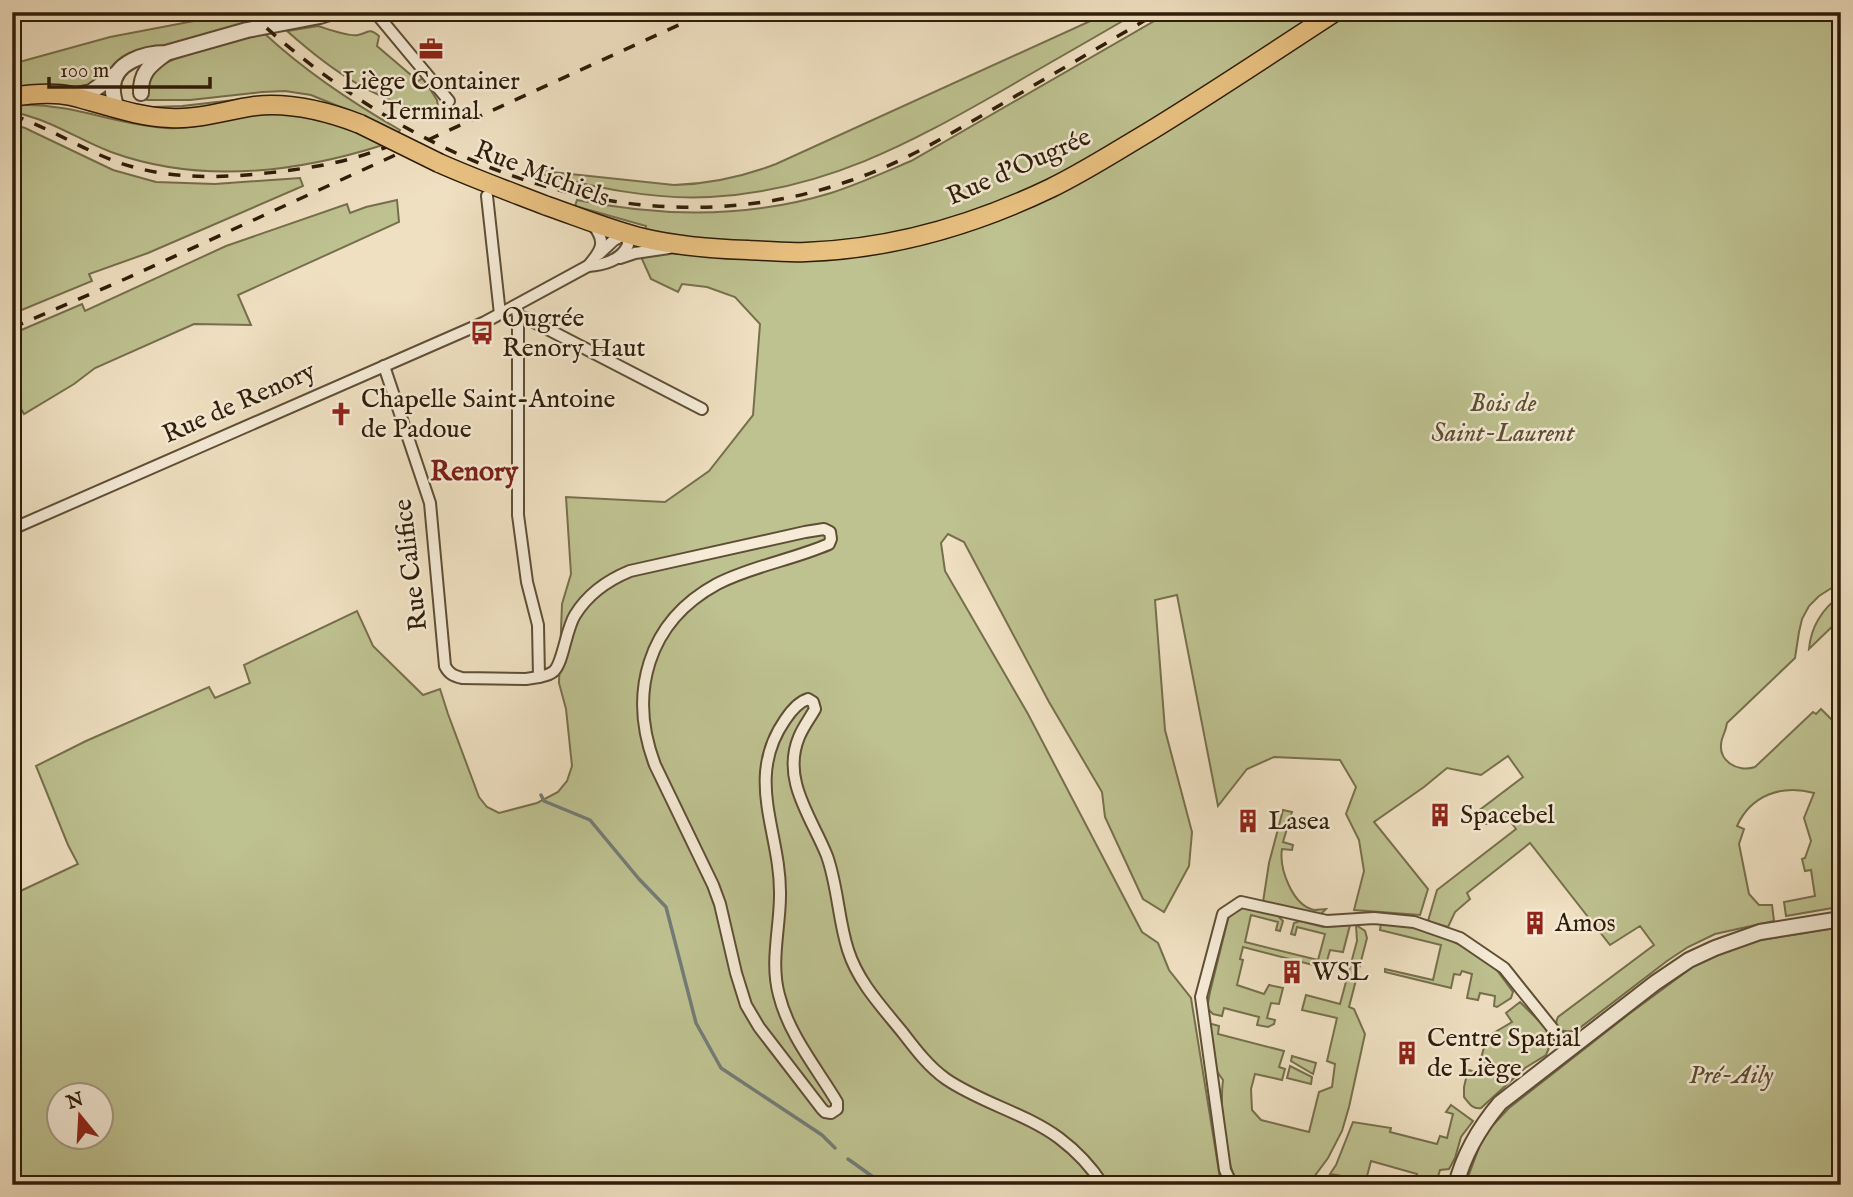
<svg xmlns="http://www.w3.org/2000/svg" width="1853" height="1197" font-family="'IM FELL English',serif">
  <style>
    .green { fill: #bec190; stroke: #766f4c; stroke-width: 2; fill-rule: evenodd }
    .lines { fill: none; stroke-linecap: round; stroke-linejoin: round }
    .stream { stroke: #737b76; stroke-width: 3.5 }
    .minor-casing { stroke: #5f4e36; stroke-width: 14 }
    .tertiary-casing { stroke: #5f4e36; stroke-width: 18 }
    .primary-casing { stroke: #2f1d08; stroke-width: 21 }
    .minor { stroke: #f5ebd7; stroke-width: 10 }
    .tertiary { stroke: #f5ebd7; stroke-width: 14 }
    .primary { stroke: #e8c080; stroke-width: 18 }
    .rail { stroke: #2f1d08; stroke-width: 3.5; stroke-dasharray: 12 12; stroke-linecap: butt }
    .primary-bridge-casing { stroke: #2f1d08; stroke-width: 21; stroke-linecap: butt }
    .primary-bridge { stroke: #e8c080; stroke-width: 18 }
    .labels { text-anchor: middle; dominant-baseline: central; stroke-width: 5; stroke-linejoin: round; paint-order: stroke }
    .poi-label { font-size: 26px; fill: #2f1d08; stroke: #f5ebd7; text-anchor: start }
    .street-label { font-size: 26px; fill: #2f1d08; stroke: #f5ebd7 }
    .park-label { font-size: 26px; font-style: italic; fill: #5a4e31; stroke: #f5ebd7 }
    .neighbourhood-label { font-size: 28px; font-weight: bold; fill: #7a1f14; stroke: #f5ebd7 }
  </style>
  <rect width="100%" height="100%" fill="#efe0c1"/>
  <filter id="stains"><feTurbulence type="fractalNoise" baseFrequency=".00286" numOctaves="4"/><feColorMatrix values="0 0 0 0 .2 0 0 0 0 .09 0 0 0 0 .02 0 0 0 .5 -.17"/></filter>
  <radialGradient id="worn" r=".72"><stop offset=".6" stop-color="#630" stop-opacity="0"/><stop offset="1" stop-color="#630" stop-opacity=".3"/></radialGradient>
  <g class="green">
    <polygon points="241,12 254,22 132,54 86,88 12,89 12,64 110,37"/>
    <path d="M 1110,12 L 1138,12 C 1094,38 1049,63 1005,89 C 909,144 823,191 710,197 C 651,200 594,187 538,173 L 533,170 L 674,185 C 710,184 742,177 776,164 Z"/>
    <path d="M 1170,12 L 1841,12 L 1841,582 L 1819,596 L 1809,606 L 1802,619 L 1799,632 L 1795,658 L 1727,723 C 1726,730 1724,733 1722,739 C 1716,761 1738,773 1755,767 L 1813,712 L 1816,714 L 1821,709 L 1841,729 L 1841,781 L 1833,809 L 1833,840 L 1841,888 L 1841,899 L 1838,907 L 1786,916 L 1784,902 L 1815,896 L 1811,870 L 1805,871 L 1802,859 L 1805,858 L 1811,841 L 1804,818 L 1814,793 C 1782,784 1751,795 1737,826 L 1744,829 L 1739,844 L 1749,894 L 1759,905 L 1772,905 L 1774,921 L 1715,934 L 1688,947 L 1667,961 L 1577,1030 C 1567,1033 1551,1031 1558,1017 L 1654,945 L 1640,926 L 1610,945 L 1530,843 L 1467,893 L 1470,899 L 1455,912 L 1448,927 L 1428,921 L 1437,890 L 1516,829 L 1510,821 L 1486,824 L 1477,812 L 1523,777 L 1508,756 L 1481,775 L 1447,768 L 1424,787 L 1374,822 L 1428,889 L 1420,915 L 1354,910 L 1364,871 L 1359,840 L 1346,814 L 1356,787 L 1340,760 L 1274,757 L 1247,769 L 1218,806 L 1177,595 L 1155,600 L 1165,730 L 1192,832 L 1189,866 L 1164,912 L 1143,899 L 1105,817 L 1102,792 L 1049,702 L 964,542 L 948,534 L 941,543 L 945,571 L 1028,714 L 1142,932 L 1158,943 L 1169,970 L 1191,998 L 1220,1178 L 1224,1185 L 12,1185 L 12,895 L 78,864 L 68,845 L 36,766 L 86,741 L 209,687 L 215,698 L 250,683 L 244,665 L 357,611 L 373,646 L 423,695 L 440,689 L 448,714 L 479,797 L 487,807 L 499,813 L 537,803 L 558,792 L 567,781 L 572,766 L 566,709 L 559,683 L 562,604 L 571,574 L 566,497 L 665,502 L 709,471 L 753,415 L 760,324 L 735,297 L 707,287 L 682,284 L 678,292 L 651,279 L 642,259 L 646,226 L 575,206 L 577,200 C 661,217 749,218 831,193 C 859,184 885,172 911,161 ZM 60,1096 L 102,1096 L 102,1138 L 60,1138 Z"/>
    <path d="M 318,26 C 328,29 349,37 358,35 C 369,33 368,27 379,36 L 377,46 L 418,81 L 423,78 L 437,100 L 439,113 C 378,104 332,71 287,31 Z"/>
    <path d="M 265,34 C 306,72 351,102 400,130 L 398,134 L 360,115 L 311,95 L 285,91 L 262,92 L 190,100 L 147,100 L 144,97 L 145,75 C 179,51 225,43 265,34 Z"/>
    <path d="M 269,96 C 237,102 183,117 153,107 L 182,106 Z"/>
    <path d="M 24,105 C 73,104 118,125 166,128 C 195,130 222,119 250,115 C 283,111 318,116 350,128 C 361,132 372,140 383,145 C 295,173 199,184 111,152 C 87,143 66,130 43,121 C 33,117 22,114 12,111 L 12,107 Z"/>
    <polygon points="12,124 25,128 113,170 156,182 215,184 300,178 303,186 148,253 89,274 92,281 12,314"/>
    <polygon points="397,200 399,222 238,295 251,325 194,324 95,368 74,384 24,414 12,393 12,334 82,304 85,311 226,246 347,204 350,213 366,207"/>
    <path d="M 1841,595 L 1841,618 L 1809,649 C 1811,626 1822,609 1841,595 Z"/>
    <path d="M 1283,810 L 1292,812 L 1283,842 L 1293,845 L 1292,850 L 1282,849 C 1279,868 1292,905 1314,910 C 1318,910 1322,909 1326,909 L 1320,915 L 1263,902 L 1269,863 Z"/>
    <polygon points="1244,907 1277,915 1283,921 1280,931 1276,930 1278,922 1251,915 1245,942 1318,960 1325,934 1297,927 1295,935 1291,934 1294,923 1300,921 1323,927 1350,925 1343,952 1330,950 1325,968 1243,947 1240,959 1243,960 1237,985 1264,994 1269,985 1283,988 1279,1004 1271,1003 1267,1018 1275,1020 1274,1024 1268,1027 1257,1025 1259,1017 1224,1008 1222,1016 1213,1014 1207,1008 1210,992 1228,919 1230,914"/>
    <polygon points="1381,923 1409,925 1442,936 1464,947 1496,969 1513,992 1511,998 1497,1007 1494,1006 1495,996 1480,993 1478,1000 1467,998 1472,974 1462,971 1460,975 1454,974 1451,988 1385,972 1385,969 1433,980 1441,945 1380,930"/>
    <path d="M 1356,925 L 1365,931 L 1367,938 L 1349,1007 L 1354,1009 L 1365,1034 L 1349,1107 L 1342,1131 L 1328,1158 L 1308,1185 L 1240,1185 C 1224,1167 1220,1104 1223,1080 L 1216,1070 L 1208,1027 L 1212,1024 L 1219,1026 L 1218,1034 L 1284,1051 L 1279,1067 L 1285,1069 L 1282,1080 L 1255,1074 L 1251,1089 L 1252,1110 L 1261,1120 L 1309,1132 L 1319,1092 L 1332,1087 L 1335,1064 L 1327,1061 L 1337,1018 L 1302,1010 L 1306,995 L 1340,1004 L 1357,941 Z"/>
    <polygon points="1841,927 1841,1185 1465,1185 1480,1145 1492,1126 1509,1108 1629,1014 1694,966 1724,952 1755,941"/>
    <path d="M 1520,1002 L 1545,1027 L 1551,1043 L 1546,1055 L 1525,1068 L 1481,1108 C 1473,1110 1469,1103 1464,1097 L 1464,1087 L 1468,1070 L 1477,1072 L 1487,1037 L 1512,1022 L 1506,1013 Z"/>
    <polygon points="1292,1056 1316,1063 1313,1074 1291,1061"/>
    <polygon points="1290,1066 1312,1077 1311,1084 1287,1078"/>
    <polygon points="1451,1105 1473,1121 1461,1137 1455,1158 1449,1169 1440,1170 1437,1180 1447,1181 1447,1185 1415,1185 1417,1174 1371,1161 1366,1180 1330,1174 1336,1165 1353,1122 1391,1128 1390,1132 1437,1144 1440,1136 1447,1138 1453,1114 1446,1112"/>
  </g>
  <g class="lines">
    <g class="stream">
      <polyline points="541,795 544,801 590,820 639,879 666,907 696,1023 721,1068 822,1135 835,1148"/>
      <polyline points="848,1159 883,1184 888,1185"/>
    </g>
    <g class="minor-casing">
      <g id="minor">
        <polyline points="375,12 449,101"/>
        <polyline points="487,196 500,314"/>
        <polyline points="620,258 635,253 669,248"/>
        <path d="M 588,266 C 604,265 621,260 628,245 L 627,233 L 614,240 L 599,254"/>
        <path d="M 516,306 L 518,316 L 518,515 L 527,582 L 538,625 L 539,677 C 544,676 550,675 554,671 C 563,663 566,629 575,615 C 588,594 608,580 630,571 L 805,532 L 824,529 L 830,532 L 831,539 L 829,544 C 792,560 752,566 717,584 C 647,622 628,694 655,765 L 713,885 L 720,904 L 736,973 L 746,1005 L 759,1027 L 822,1109 L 825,1112 L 831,1113 L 837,1109 L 837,1102 C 816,1067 789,1035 779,995 C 770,962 780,928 780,895 C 781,832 744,779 785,720 C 791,711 798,702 808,699 L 813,702 L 815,709 C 810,718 803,727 799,737 C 781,780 812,818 827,856 C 838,887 838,919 848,950 C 858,982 882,1007 903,1033 C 916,1050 929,1067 946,1079 C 981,1103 1025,1113 1059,1138 C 1075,1150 1092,1168 1103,1185"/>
        <polyline points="518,316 528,319 702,409"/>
        <path d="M 384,366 L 430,503 L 445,666 C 449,674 454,676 462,678 L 526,679 L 539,677"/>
        <path d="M 12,529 L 485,322 L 588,266 C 602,250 607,241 592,224"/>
        <polyline points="1841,824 1839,831 1841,838"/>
        <polyline points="1232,1185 1225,1170 1201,997 1223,914 1241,902 1327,921 1374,918 1414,922 1460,938 1504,968 1569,1049"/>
      </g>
    </g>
    <g class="tertiary-casing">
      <g id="tertiary">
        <path d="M 141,93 C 140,73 150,65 165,54"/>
        <polyline points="71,96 91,92 116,74"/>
        <path d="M 117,110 C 115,102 112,94 113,87 C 114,62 145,53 166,53 L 247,30 L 320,16 L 333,12"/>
        <path d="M 1456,1185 C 1464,1153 1479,1128 1500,1103 L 1655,983 L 1689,960 L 1715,948 L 1760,932 L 1841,919"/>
      </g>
    </g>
    <g class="primary-casing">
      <g id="primary">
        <path d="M 12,97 C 31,94 52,92 71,96 C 104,104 136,117 170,118 C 199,120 226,110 255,106 C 291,102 326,111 360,124"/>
        <path d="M 439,163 C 475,179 511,192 547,206 C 579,217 610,230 643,238 C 677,246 713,249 748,250 C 767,251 787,253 806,252 C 892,249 974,225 1051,188 C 1084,172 1115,152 1147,133 C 1211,94 1272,53 1335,12"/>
      </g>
    </g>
    <use href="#minor" class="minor"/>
    <use href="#tertiary" class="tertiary"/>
    <use href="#primary" class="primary"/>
    <g class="rail">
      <path d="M 249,12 C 409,162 632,256 849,181 C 901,164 948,135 995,108 C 1050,76 1105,44 1159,12"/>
      <path d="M 12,115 C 50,128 83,150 120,163 C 173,181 229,178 284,171 C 308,168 333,164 357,157 C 374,152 391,145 408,140"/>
      <polyline points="12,328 125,279 707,12"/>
    </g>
    <g class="primary-bridge-casing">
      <polyline id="primary-bridge" points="360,124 439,163"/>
    </g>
    <use href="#primary-bridge" class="primary-bridge"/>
  </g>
  <defs>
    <g id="office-bare" transform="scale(1.89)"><path d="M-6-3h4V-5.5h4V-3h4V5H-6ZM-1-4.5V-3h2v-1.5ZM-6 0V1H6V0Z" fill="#8f2418" stroke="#f5ebd7" stroke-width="2.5" paint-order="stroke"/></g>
    <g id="bus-bare" transform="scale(1.89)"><path d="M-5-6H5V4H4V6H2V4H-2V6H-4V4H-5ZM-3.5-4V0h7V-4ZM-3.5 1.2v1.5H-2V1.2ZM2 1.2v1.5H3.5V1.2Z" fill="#8f2418" stroke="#f5ebd7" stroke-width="2.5" paint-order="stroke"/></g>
    <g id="church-bare" transform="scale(1.89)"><path d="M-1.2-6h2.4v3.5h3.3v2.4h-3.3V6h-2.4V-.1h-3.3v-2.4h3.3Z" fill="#8f2418" stroke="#f5ebd7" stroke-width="2.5" paint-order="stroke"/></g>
    <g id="building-bare" transform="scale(1.89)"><path d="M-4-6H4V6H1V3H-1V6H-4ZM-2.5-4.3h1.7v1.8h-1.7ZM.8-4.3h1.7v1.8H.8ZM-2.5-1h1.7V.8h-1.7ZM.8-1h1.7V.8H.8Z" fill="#8f2418" stroke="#f5ebd7" stroke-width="2.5" paint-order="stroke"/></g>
  </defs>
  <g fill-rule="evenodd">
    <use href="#office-bare" x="431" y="49"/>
    <use href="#bus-bare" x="482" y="333"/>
    <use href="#church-bare" x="341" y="414"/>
    <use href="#building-bare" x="1440" y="815"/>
    <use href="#building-bare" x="1248" y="821"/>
    <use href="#building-bare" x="1535" y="923"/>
    <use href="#building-bare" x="1292" y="972"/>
    <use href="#building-bare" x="1407" y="1053"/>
  </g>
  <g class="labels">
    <g class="poi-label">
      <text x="431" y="81" text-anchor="middle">Liège Container<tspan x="431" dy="30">Terminal</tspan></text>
      <text x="502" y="318">Ougrée<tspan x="502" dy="30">Renory Haut</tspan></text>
      <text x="361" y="399">Chapelle Saint-Antoine<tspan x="361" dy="30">de Padoue</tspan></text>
      <text x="1460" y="815">Spacebel</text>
      <text x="1268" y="821">Lasea</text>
      <text x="1555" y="923">Amos</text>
      <text x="1312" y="972">WSL</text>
      <text x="1427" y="1038">Centre Spatial<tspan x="1427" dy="30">de Liège</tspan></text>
    </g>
    <g class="street-label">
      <text transform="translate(1019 167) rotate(-24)">Rue d'Ougrée</text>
      <text transform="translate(542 174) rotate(21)">Rue Michiels</text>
      <text transform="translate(239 403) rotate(-24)">Rue de Renory</text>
      <text transform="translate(411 565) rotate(-97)">Rue Califice</text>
    </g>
    <g class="park-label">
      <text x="1503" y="403">Bois de<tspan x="1503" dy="30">Saint-Laurent</tspan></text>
      <text x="1731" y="1075">Pré-Aily</text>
    </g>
    <g class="neighbourhood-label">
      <text x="474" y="472">Renory</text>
    </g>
  </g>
  <rect width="1853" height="1197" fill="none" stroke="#efe0c1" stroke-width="42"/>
  <rect x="14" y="14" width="1825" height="1169" fill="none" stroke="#2f1d08" stroke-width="3.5"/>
  <rect x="21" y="21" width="1811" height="1155" fill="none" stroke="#2f1d08" stroke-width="2"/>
  <g transform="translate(80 1116) rotate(342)"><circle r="33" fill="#f5ebd7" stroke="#a69984" stroke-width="2"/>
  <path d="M0-5L12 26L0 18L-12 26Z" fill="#8f2418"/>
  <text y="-10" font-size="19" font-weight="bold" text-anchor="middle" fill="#2f1d08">N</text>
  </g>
  <path d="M49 77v10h161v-10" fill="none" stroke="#2f1d08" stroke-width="3.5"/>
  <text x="60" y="77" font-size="21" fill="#2f1d08" stroke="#f5ebd7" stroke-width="5" paint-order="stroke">100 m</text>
  <rect width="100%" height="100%" filter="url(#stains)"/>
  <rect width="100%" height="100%" fill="url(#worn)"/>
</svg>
